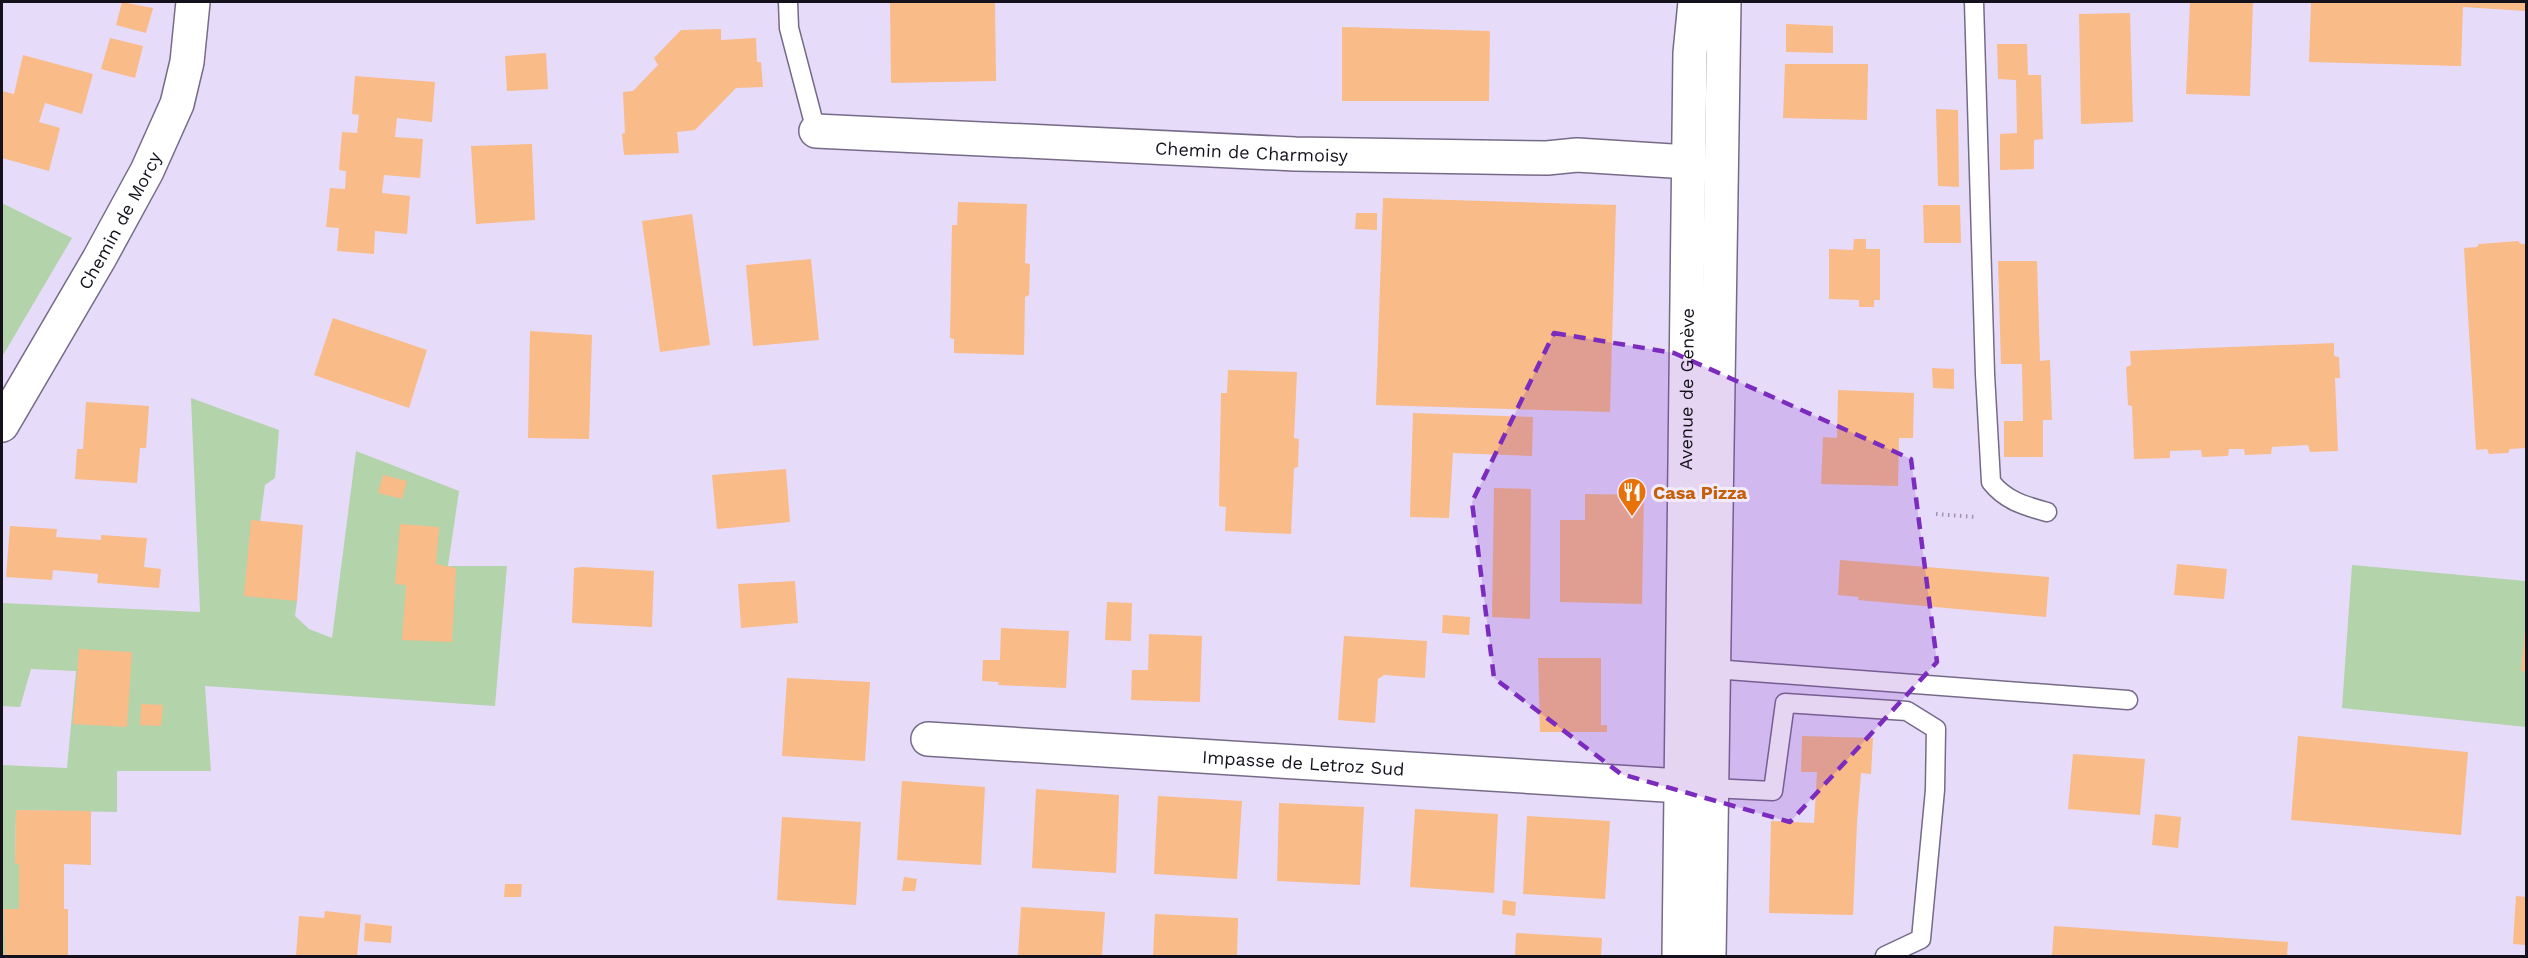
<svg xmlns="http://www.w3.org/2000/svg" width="2528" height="958" font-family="'Work Sans',sans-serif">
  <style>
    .green { fill: #b3d3aa }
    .building { fill: #f9bb88 }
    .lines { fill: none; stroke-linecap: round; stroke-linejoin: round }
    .service-casing { stroke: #766b87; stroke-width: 21 }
    .minor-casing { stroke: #766b87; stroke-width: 36 }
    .secondary-casing { stroke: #766b87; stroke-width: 36 }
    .path { stroke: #9e94ac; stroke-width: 4; stroke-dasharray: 1.5 4.5; stroke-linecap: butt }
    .service { stroke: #fff; stroke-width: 18 }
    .minor { stroke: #fff; stroke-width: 33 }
    .secondary { stroke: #fff; stroke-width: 33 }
    .marked { fill: #7b2cbf; fill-opacity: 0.2; stroke: #7b2cbf; stroke-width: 4.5; stroke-dasharray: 12 8; stroke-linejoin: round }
    .labels { text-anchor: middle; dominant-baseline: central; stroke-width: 6; stroke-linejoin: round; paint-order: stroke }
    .street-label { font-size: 18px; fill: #15111c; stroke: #f2ebfe }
    .food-label { font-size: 18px; font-weight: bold; fill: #c56008; stroke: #f2ebfe; text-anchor: start }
  </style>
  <rect width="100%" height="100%" fill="#e7dbfa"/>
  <g class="green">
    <polygon points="2,203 72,238 2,357"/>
    <polygon points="191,398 279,430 275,478 265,485 260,522 297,601 295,616 309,629 332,638 356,451 459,491 448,566 507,566 495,706 205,686 211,771 117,771 117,812 16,810 15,864 19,864 19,909 5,909 5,956 2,956 2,765 67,768 76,671 31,669 20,707 2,706 2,603 200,612"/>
    <polygon points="2352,565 2526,581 2526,727 2342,708"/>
  </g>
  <g class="building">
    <polygon points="122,2 153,8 146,33 116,25"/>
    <polygon points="890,2 995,2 996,81 891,83"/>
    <polygon points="2190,2 2253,2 2250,96 2186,94"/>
    <polygon points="2311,2 2526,2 2526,11 2463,7 2461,66 2309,62"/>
    <polygon points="2130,13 2133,122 2081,124 2079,14"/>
    <polygon points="1786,24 1833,26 1833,53 1786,52"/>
    <polygon points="1342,27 1490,31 1489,101 1342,101"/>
    <polygon points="721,29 721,40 756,38 757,62 761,62 763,87 736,88 695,130 677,132 679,153 624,155 622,134 625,133 623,92 633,91 658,65 654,58 681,30"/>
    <polygon points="110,38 143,46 135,78 101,69"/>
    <polygon points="1997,44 2027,44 2028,75 2041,75 2043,139 2034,140 2034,169 2000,170 2000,134 2017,133 2016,80 1998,79"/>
    <polygon points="546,53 548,89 507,91 505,56"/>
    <polygon points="23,55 93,74 82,114 45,103 39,122 60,128 49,171 2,158 2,91 14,94"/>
    <polygon points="1785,64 1868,64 1867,120 1783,118"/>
    <polygon points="355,76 435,82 432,122 397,118 395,137 423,139 420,178 384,175 382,193 410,196 407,234 375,231 374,254 337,251 339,228 326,227 330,188 345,189 346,171 339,170 342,132 357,133 359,115 352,114"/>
    <polygon points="1936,109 1958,110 1959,187 1938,186"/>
    <polygon points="532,144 535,220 476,224 471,146"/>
    <polygon points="1383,198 1616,205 1610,412 1376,405"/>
    <polygon points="958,202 1027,204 1025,263 1030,264 1029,295 1025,297 1024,355 954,353 954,339 950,338 952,225 957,225"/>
    <polygon points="1923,205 1960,205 1961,243 1924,243"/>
    <polygon points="1356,213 1377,213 1377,230 1355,229"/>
    <polygon points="692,214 710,345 660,352 642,221"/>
    <polygon points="1854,239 1866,239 1866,249 1880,249 1880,300 1874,300 1874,307 1859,307 1859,300 1829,299 1829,249 1853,250"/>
    <polygon points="2518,241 2521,244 2526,244 2526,448 2510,449 2508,453 2489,454 2487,449 2476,450 2464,248 2477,247 2479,244"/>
    <polygon points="811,259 819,340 753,346 746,265"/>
    <polygon points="1998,261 2037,261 2040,361 2050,360 2052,420 2043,420 2043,457 2004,457 2004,421 2023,421 2022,364 2001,364"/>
    <polygon points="333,318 427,350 409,408 314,375"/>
    <polygon points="530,331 592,335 589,439 528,438"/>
    <polygon points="2334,343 2334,356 2339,357 2340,378 2335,378 2338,451 2310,452 2308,445 2272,447 2271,454 2245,455 2244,449 2229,449 2228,456 2202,457 2201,450 2170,451 2170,458 2134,459 2132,406 2128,405 2126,367 2131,365 2130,351"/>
    <polygon points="1932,368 1954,369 1954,389 1933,388"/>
    <polygon points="1228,370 1297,372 1294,438 1299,439 1298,467 1294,468 1291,534 1225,531 1226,507 1219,506 1221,393 1227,393"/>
    <polygon points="1838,390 1914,393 1913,438 1899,438 1898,486 1821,484 1823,437 1837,438"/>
    <polygon points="86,402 149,406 146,448 140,448 137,483 75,479 77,449 83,449"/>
    <polygon points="1413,413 1533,417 1532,456 1453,453 1449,518 1410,517"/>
    <polygon points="786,469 790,522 717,529 712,475"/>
    <polygon points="383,475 407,481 402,499 378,493"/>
    <polygon points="1494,488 1531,489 1530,619 1492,617"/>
    <polygon points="1585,494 1644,495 1642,604 1560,602 1560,520 1585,520"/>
    <polygon points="251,520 303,525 297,601 244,596"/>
    <polygon points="400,524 439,527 436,564 456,568 452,642 402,640 406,585 395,584"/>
    <polygon points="10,526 57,529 56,537 101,540 101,535 147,538 144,567 161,569 159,588 97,583 98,574 53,570 52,580 6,577"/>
    <polygon points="1840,560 2049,577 2046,617 1858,600 1859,597 1838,595"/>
    <polygon points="2177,564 2227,569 2224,599 2174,595"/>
    <polygon points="582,567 654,571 652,627 572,623 574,568"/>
    <polygon points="795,581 798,623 741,628 738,584"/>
    <polygon points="1107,602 1132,603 1131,641 1105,640"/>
    <polygon points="1443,615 1470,617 1469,635 1442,633"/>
    <polygon points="1001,628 1069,631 1066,688 998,685 999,682 982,681 983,660 1000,660"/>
    <polygon points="2525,628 2526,628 2526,671 2521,671"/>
    <polygon points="1149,634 1202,636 1200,702 1131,700 1132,670 1148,670"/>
    <polygon points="1344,636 1427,641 1425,678 1384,675 1378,679 1375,723 1338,720"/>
    <polygon points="79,649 132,652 127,727 73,724"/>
    <polygon points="1538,658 1601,658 1601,725 1607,725 1607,732 1540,732"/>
    <polygon points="787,678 870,682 865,761 782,756"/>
    <polygon points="141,704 163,705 161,726 140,725"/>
    <polygon points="1802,736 1873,738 1871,774 1861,773 1857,823 1853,915 1769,913 1771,821 1814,823 1817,772 1801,772"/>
    <polygon points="2298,736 2468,752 2461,835 2291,820"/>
    <polygon points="2073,754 2145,759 2140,815 2068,809"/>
    <polygon points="902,781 985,787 981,865 897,860"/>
    <polygon points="1036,789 1119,795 1116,873 1032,868"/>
    <polygon points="1158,796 1242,801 1237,879 1154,874"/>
    <polygon points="1279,803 1364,807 1360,885 1277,881"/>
    <polygon points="1415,809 1498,814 1494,893 1410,887"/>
    <polygon points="16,810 91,811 91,865 64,864 64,909 68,909 68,956 5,956 4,909 19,909 19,864 15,864"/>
    <polygon points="2155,814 2181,817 2178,848 2152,845"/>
    <polygon points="1527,816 1610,821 1605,899 1523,894"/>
    <polygon points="782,817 861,822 856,905 777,900"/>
    <polygon points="904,877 917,879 915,891 902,891"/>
    <polygon points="505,884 522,884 521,897 504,897"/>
    <polygon points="2516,896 2526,897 2526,945 2513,944"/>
    <polygon points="1503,900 1516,902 1515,916 1502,914"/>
    <polygon points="1021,907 1105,912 1102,956 1018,956"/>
    <polygon points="325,911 361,915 357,956 296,956 299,916 324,918"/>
    <polygon points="1155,914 1238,918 1237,956 1153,956"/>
    <polygon points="365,923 392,926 391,943 364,941"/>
    <polygon points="2054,926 2288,942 2287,956 2052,956"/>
    <polygon points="1516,933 1602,938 1601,956 1515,956"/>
  </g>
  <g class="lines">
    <g class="service-casing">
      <g id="service">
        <polyline points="788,2 789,28 816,131"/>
        <path d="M 1974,2 L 1985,374 L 1991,482 C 2006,501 2025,506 2047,512"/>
        <polyline points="1714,669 2128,700"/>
        <polyline points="1712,788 1773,791 1785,703 1907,711 1936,729 1935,790 1921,939 1885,956"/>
      </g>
    </g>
    <g class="minor-casing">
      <g id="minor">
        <path id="s1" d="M 816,131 L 1295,154 L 1547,158 L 1577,155 L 1688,162"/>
        <path id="s2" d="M 2,425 L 99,259 L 147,171 L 177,104 L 187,62 L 193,2"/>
        <path id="s3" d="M 928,739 L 1681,786"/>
      </g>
    </g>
    <g class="secondary-casing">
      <g id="secondary">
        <path id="s4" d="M 1679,956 L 1690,53 L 1695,2"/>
        <polyline points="1709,956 1724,2"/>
      </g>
    </g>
    <polyline class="path" points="1936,514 1975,517 1977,515"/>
    <use href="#service" class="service"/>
    <use href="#minor" class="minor"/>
    <use href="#secondary" class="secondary"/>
  </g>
  <path class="marked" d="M 1554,333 L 1674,353 L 1911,459 L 1937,662 L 1790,822 L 1621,774 L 1494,678 L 1472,502 Z"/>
  <defs>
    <g id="restaurant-pin" transform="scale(1.5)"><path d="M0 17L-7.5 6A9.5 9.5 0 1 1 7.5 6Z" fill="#e8710a" stroke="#f2ebfe"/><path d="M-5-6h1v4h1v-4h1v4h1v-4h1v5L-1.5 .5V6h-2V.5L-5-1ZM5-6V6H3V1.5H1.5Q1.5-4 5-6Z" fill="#fff"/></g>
  </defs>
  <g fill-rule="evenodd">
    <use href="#restaurant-pin" x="1632" y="492"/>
  </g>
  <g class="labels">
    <g class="street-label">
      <text stroke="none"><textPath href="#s1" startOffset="436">Chemin de Charmoisy</textPath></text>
      <text stroke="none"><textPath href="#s2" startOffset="236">Chemin de Morcy</textPath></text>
      <text stroke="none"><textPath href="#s4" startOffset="567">Avenue de Genève</textPath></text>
      <text stroke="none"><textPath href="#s3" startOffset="376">Impasse de Letroz Sud</textPath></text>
    </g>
    <g class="food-label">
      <text x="1653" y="492">Casa Pizza</text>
    </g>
  </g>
  <rect width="2528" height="958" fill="none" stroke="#15111c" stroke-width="6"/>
</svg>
